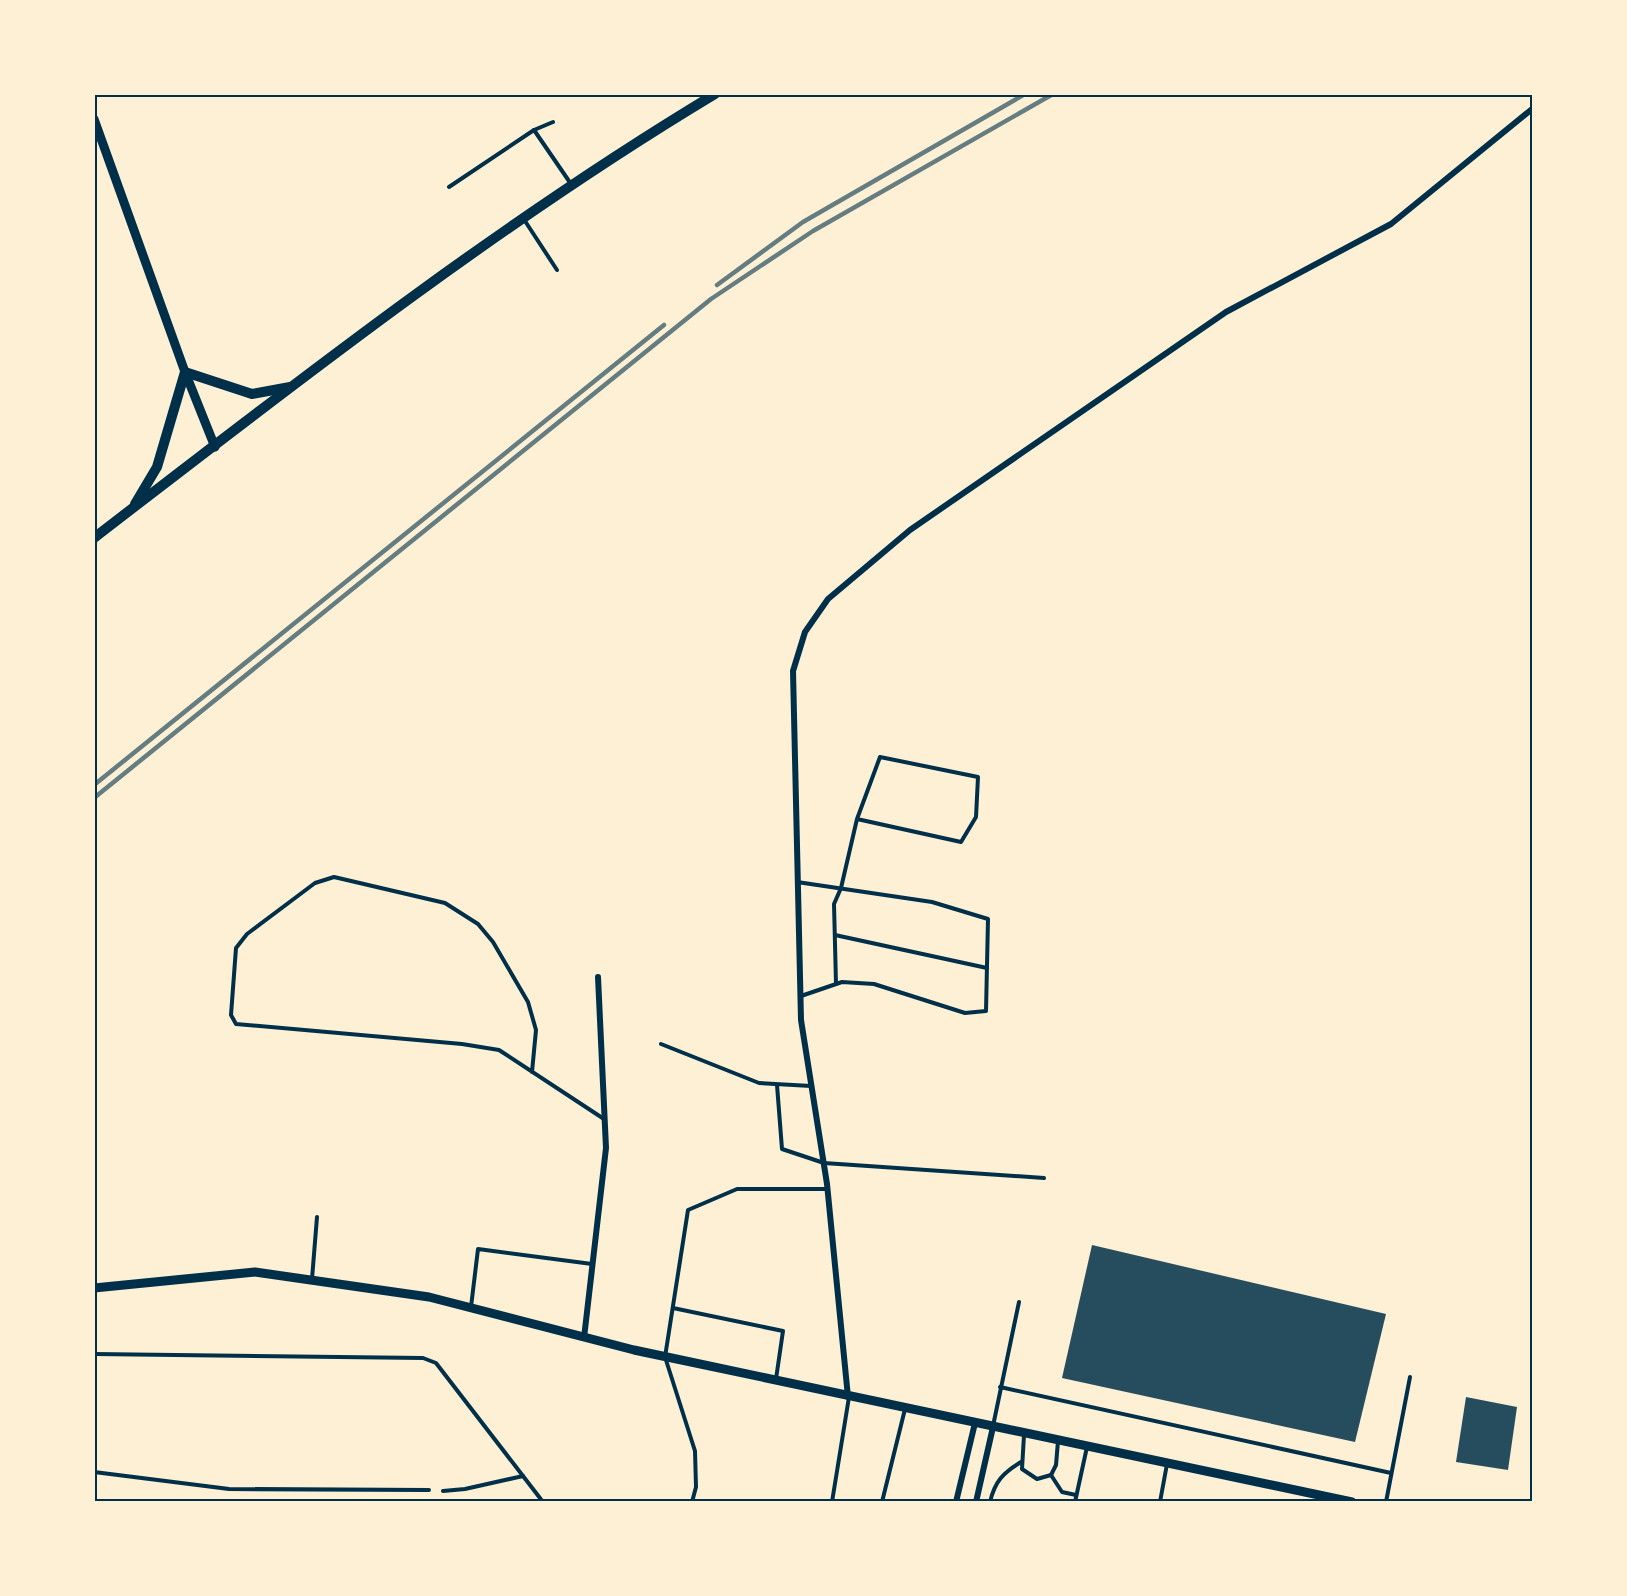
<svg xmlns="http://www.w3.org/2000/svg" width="1627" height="1596" font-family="'Open Sans',sans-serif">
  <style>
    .building { fill: #264d5e }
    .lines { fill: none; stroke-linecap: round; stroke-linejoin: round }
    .service { stroke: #003049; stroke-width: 4 }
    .minor { stroke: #003049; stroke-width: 6 }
    .tertiary { stroke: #003049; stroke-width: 9 }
    .secondary { stroke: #003049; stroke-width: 10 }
    .rail { stroke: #657d81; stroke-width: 4.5 }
    .neatline { fill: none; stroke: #003049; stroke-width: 2 }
  </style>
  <rect width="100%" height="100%" fill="#fdf0d5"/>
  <g class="building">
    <polygon points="1092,1245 1386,1314 1355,1442 1062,1378"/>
    <polygon points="1466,1397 1517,1407 1508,1470 1456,1462"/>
  </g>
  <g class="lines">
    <g class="service">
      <polyline points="534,130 571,184"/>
      <polyline points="449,187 534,130 553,122"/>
      <polyline points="525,221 557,270"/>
      <polyline points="797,882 932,902 988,919 986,1011 965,1013 874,984 842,982 801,996"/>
      <polyline points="835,935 987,968"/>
      <polyline points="836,984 834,904 841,888 857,819 961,842 976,817 978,777 880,757 857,819"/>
      <polyline points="661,1044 759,1083 811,1086"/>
      <polyline points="532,1072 536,1030 528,1002 493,942 478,924 445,903 334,877 315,883 247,934 236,948 231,1015 236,1024 462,1044 499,1050 604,1119"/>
      <polyline points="777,1085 782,1149 824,1163 1044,1178"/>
      <polyline points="312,1279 317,1217"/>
      <polyline points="471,1307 478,1249 592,1264"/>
      <polyline points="673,1308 783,1331 776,1379"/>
      <polyline points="94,1354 423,1358 436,1363 523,1476"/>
      <polyline points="1000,1387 1391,1473"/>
      <polyline points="993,1426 1019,1302"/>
      <polyline points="1024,1435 1022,1469 1037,1479 1051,1475 1056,1465 1058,1441"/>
      <polyline points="94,1472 229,1489 429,1490"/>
      <polyline points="1051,1475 1062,1492 1076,1495"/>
      <polyline points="443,1491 465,1489 523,1476 543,1502"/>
      <polyline points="692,1502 696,1487 695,1451 665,1357 688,1210 737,1189 828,1189"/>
      <polyline points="832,1502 849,1397"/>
      <polyline points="882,1502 905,1409"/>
      <path d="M 990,1502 C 995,1481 1003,1473 1021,1462"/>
      <polyline points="1075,1502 1087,1447"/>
      <polyline points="1160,1502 1167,1464"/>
      <polyline points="1386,1502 1410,1377"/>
    </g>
    <g class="minor">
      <polyline points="584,1338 606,1148 598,977"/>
      <polyline points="848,1397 827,1184 801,1020 793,671 805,632 828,599 910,530 1226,312 1391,224 1532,109"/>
      <polyline points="956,1502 975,1423"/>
      <polyline points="976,1502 993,1427"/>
    </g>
    <g class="tertiary">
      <polyline points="94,119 185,372 215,447"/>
      <polyline points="94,1288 255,1272 429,1297 634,1350 1352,1502"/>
    </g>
    <g class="secondary">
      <polyline points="135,504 157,467 185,372 252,394 290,387"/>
      <path d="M 94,538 C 295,383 497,225 715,94"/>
    </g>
    <g class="rail">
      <polyline points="717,285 803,222 1025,94"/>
      <polyline points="94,785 664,325"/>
      <polyline points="94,798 711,299 813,231 1053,94"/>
    </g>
  </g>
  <rect width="1627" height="1596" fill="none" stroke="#fdf0d5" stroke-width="192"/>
  <rect x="96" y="96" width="1435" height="1404" class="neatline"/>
</svg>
